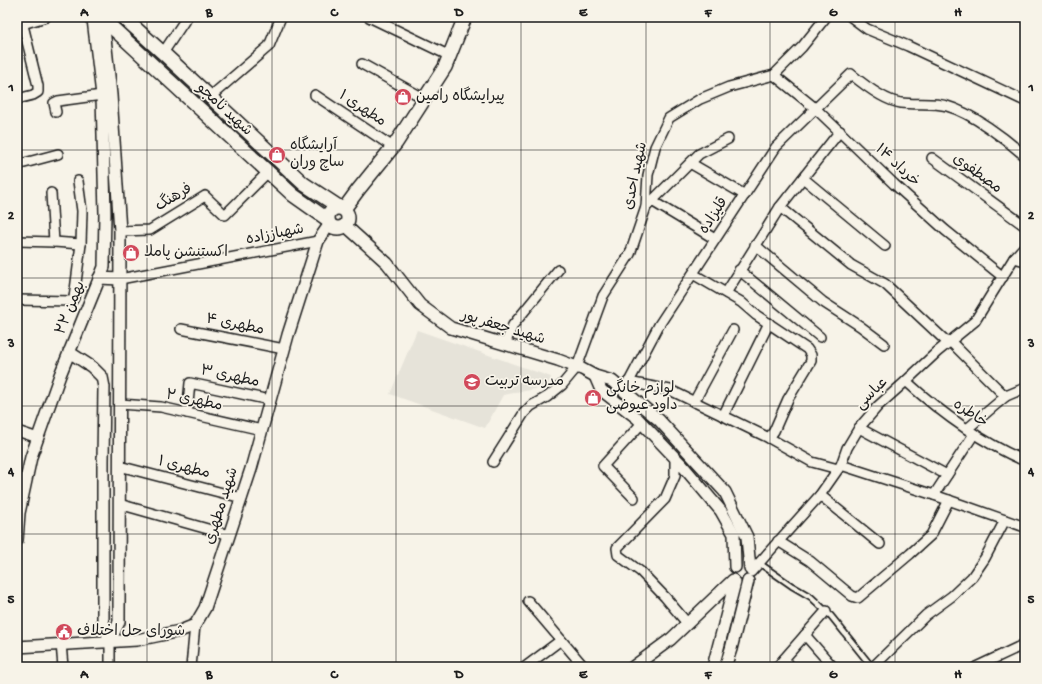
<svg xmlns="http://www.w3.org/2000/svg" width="1042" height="684" font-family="'Gochi Hand','Playpen Sans Arabic',sans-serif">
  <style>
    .built { fill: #e6e3d9 }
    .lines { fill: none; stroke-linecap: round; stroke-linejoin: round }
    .service-casing { stroke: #1c1c1c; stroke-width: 8 }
    .minor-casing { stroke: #1c1c1c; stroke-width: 12 }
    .tertiary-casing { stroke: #1c1c1c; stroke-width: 14 }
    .secondary-casing { stroke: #1c1c1c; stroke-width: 16 }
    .service { stroke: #f7f3e8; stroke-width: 4.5 }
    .minor { stroke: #f7f3e8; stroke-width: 9 }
    .tertiary { stroke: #f7f3e8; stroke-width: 11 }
    .secondary { stroke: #f7f3e8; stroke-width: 13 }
    .grid { fill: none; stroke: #1c1c1c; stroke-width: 1; stroke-opacity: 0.55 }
    .labels { text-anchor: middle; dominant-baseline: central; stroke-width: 3.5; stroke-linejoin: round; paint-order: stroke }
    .poi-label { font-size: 15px; fill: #1c1c1c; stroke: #f7f3e8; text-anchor: start }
    .street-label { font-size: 15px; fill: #1c1c1c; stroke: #f7f3e8 }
    .neatline { fill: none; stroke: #1c1c1c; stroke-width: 1.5 }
    .grid-label { font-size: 13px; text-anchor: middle; font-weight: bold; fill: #1c1c1c }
  </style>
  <rect width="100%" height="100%" fill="#f7f3e8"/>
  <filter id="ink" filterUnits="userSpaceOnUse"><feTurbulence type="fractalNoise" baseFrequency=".025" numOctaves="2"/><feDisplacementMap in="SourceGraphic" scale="8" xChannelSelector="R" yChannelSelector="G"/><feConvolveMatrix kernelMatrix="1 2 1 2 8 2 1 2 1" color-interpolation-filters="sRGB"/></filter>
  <g filter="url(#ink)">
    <polygon class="built" points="417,330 551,377 547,387 503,395 485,428 390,394"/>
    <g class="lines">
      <g class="service-casing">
        <polyline id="service" points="759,563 792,586 811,597 831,616 872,667"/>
      </g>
      <g class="minor-casing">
        <g id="minor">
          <polyline points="369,17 450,56"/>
          <polyline points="851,17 867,29 908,46 1025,101"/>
          <polyline points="19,25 46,17"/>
          <polyline points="163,53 187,17"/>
          <polyline points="362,64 425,99"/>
          <polyline points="774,75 815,108 894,184 945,230 1003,277"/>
          <polyline points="315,95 393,147"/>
          <polyline points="210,97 269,46 281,17"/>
          <polyline points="17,99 33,95 38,92 38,86 21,17"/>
          <polyline points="56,112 54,103 58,101 102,95"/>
          <polyline points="840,131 780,207 851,265 885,284 948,343"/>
          <polyline points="932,158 1025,226"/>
          <polyline points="690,163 745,195"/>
          <polyline points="17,165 58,154"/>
          <polyline points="803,178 885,246"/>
          <polyline points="51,193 54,242"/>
          <polyline points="652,201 715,239"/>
          <polyline points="646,207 699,154 728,139"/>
          <polyline points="120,231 150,230 205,196 225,215 268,172"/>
          <polyline points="17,241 54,242 81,244"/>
          <polyline points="755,245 823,302 860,326 884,344"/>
          <polyline points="1014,258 1025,261"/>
          <polyline points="739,270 820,337"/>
          <polyline points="693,274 741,302 756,315 807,349 811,355 811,361 788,399 774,431 769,438"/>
          <polyline points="120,279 318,241"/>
          <polyline points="726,293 780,207"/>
          <polyline points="17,300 72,301 74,298 81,244 82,211 78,181"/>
          <polyline points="181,329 284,349"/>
          <polyline points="950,341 1001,392 1006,396 967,429"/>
          <polyline points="505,344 513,325 558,270"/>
          <path d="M 906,381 C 942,414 981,442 1025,461"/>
          <polyline points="628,382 670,390 769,438 812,462 838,469"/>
          <path d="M 624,391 L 659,325 L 776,147 L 851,74 C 863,84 885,101 901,103 C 916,105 933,102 947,106 C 972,113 1006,139 1025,156"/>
          <polyline points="1006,396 1025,388"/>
          <polyline points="694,402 733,330"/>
          <polyline points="120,404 161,407 262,430"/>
          <polyline points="187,413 190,383 270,400"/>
          <polyline points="723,416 769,323"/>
          <polyline points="859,428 947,475"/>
          <polyline points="17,431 38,438"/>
          <polyline points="675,457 675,476 665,499 617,548 618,555 641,572 665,597 687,623"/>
          <polyline points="493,462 524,413 531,406 547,397 562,385 577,367 603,296 630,254 646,207 648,175 655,147 669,118 700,99 729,87 774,75 802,47 826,17"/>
          <polyline points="841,465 934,495 1025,527"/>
          <polyline points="119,466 242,498"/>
          <polyline points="820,495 880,544"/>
          <polyline points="934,495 974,434"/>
          <polyline points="634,498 603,466 642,423"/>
          <polyline points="119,504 229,535"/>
          <polyline points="778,541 810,561 852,596 858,598 910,554 931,535 949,500"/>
          <polyline points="751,572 820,495 841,465 847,448 859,428 878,406 906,381 937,352 975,321 1014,258 1025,246"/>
          <polyline points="528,601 584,667"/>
          <polyline points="805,635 833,667"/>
          <polyline points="110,641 110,667"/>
          <polyline points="61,643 63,667"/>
          <polyline points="784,659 791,667"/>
          <polyline points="191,667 195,625"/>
          <polyline points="525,667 561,640"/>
          <polyline points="777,667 826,611"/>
          <polyline points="873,667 926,615 952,596 972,577 985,558 1005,520"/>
          <polyline points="976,667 1025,644"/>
        </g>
      </g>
      <g class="tertiary-casing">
        <g id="tertiary">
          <polyline points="103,19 111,95 120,231 119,622 110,641"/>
          <polyline points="346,226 387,263 420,305 451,328 558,360 582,369 595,376 612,381 659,420 725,492 747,537 750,569"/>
          <polyline points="99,278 120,279"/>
          <polyline points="69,352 92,367 102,377 104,387 103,461 103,622 110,641"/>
          <polyline points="595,376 601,390 637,418 682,465 721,511 734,534 735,567"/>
          <polyline points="17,540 19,513 31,457 60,375 104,267 105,214 102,95 93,19"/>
          <polyline points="17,647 137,640 180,631 195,625 205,608 251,469 288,335 318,241 329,225"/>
          <polyline points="633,667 671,639 733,580"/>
          <polyline points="713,667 735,582"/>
          <polyline points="725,667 731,649 748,581"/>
        </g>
      </g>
      <g class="secondary-casing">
        <g id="secondary">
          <polyline points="90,17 98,20 107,17"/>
          <polyline points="123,17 163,53 304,184 339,207"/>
          <polyline points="103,19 293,195 327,219"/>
          <circle cx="338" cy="218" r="10"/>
          <polyline points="344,209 358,190 396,143 445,67 465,17"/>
        </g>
      </g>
      <use href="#service" class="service"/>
      <use href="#minor" class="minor"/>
      <use href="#tertiary" class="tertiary"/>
      <use href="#secondary" class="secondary"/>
    </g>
  </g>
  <path class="grid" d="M 147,17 L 147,667M 272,17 L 272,667M 396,17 L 396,667M 521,17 L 521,667M 646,17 L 646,667M 770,17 L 770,667M 895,17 L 895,667M 17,150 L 1025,150M 17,278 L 1025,278M 17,406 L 1025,406M 17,534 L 1025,534"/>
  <defs>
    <g id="shop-disc" transform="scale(0.9)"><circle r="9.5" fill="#d1495b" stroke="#f7f3e8"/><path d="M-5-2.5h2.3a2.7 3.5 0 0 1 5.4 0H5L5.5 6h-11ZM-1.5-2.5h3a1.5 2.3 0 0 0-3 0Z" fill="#fff"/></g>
    <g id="school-disc" transform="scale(0.9)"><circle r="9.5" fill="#d1495b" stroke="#f7f3e8"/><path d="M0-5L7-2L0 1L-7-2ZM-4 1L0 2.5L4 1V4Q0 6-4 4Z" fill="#fff"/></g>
    <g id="civic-disc" transform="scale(0.9)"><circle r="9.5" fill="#d1495b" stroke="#f7f3e8"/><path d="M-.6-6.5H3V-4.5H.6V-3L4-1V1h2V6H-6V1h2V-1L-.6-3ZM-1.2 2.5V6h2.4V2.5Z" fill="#fff"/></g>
  </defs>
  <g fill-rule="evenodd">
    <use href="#shop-disc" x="403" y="97"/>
    <use href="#shop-disc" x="277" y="155"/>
    <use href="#shop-disc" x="131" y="253"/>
    <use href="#school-disc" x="472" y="382"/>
    <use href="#shop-disc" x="593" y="398"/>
    <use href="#civic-disc" x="64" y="632"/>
  </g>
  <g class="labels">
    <g class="poi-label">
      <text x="416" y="97">پیرایشگاه ‌رامین</text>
      <text x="290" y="146">آرایشگاه<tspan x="290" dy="17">ساچ وران</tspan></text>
      <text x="144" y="253">اکستنشن پاملا</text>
      <text x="485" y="382">مدرسه تربیت</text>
      <text x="606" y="389">لوازم خانگی<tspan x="606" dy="17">داود عیوضی</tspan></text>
      <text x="77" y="632">شورای حل اختلاف</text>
    </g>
    <g class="street-label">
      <text transform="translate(362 109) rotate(33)">مطهری ۱</text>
      <text transform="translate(224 110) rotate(43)">شهید نامجو</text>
      <text transform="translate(897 166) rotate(43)">۱۴ خرداد</text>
      <text transform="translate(977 174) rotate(36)">مصطفوی</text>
      <text transform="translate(636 176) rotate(-78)">شهید احدی</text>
      <text transform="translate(174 198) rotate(-31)">فرهنگ</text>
      <text transform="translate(714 216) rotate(-57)">قلیزاده</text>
      <text transform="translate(275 235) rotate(-11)">شهباززاده</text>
      <text transform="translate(71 308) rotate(-68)">۲۲ بهمن</text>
      <text transform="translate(235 325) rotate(11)">مطهری ۴</text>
      <text transform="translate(503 328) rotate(17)">شهید جعفر پور</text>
      <text transform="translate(230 377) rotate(12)">مطهری ۳</text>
      <text transform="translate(872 394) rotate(-45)">عباسی</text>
      <text transform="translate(194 401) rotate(12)">مطهری ۲</text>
      <text transform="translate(970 414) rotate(34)">خاطره</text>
      <text transform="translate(184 468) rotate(14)">مطهری ۱</text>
      <text transform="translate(222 506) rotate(-72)">شهید مطهری</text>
    </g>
  </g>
  <rect width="1042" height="684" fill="none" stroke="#f7f3e8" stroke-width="44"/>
  <rect x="22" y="22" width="998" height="640" class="neatline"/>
  <g class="grid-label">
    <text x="84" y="16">A</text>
    <text x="209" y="16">B</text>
    <text x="334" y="16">C</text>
    <text x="459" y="16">D</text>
    <text x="583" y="16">E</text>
    <text x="708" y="16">F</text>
    <text x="833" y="16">G</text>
    <text x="958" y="16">H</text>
    <text x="11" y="91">1</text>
    <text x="1031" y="91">1</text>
    <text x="11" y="219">2</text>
    <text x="1031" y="219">2</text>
    <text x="11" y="347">3</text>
    <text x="1031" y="347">3</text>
    <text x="11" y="475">4</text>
    <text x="1031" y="475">4</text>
    <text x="11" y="603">5</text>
    <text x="1031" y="603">5</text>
    <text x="84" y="678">A</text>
    <text x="209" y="678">B</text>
    <text x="334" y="678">C</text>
    <text x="459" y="678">D</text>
    <text x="583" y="678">E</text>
    <text x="708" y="678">F</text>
    <text x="833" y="678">G</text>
    <text x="958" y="678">H</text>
  </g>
</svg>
